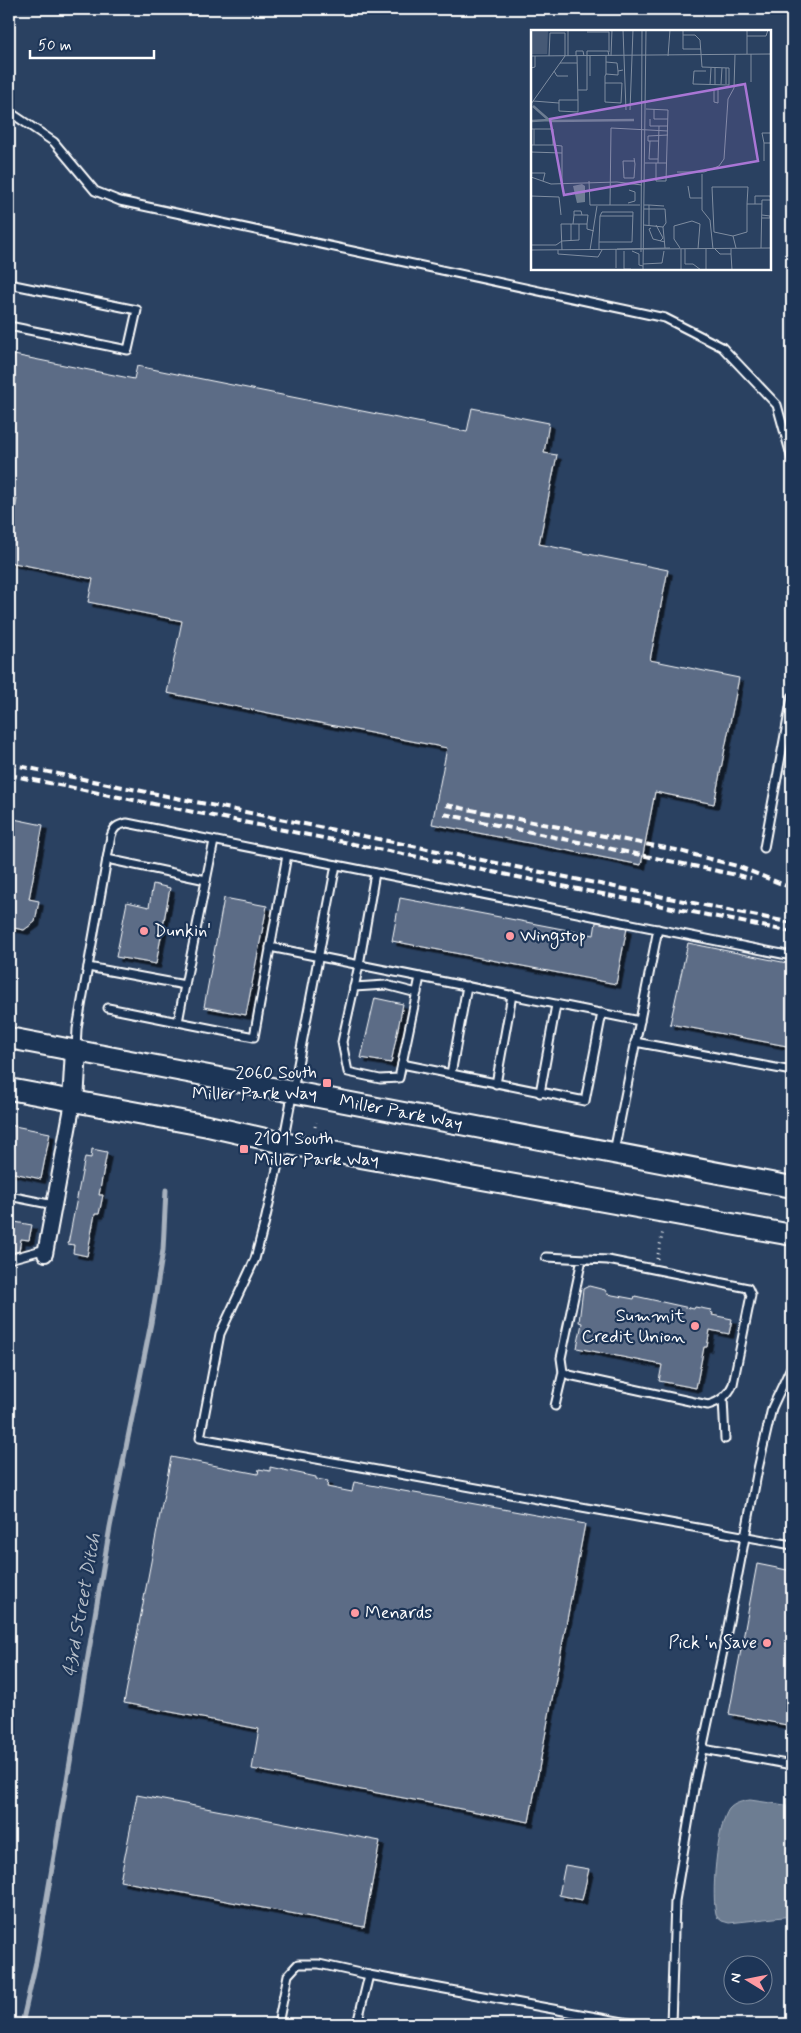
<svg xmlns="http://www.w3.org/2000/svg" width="801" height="2033" font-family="Mynerve,sans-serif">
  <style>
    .water { fill: #6d7d92; stroke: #a7b1be }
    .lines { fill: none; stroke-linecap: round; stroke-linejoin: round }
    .stream { stroke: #a7b1be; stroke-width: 5 }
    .building { fill: #5b6c86; stroke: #fff; filter: url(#shadow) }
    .service-casing { stroke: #fff; stroke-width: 11 }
    .minor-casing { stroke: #fff; stroke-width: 18 }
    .secondary-casing { stroke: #fff; stroke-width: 24 }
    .path { stroke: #fff; stroke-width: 3; stroke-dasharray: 1 4; stroke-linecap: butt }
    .service { stroke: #1d3557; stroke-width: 7 }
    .minor { stroke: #1d3557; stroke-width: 14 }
    .secondary { stroke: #1d3557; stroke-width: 20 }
    .rail { stroke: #fff; stroke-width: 4; stroke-dasharray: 8 4; stroke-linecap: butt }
    .poi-dot { fill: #ff9aa2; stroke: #1d3557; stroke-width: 2 }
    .labels { text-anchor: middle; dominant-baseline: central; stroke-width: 4.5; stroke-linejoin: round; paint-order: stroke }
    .poi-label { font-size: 18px; fill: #fff; stroke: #1d3557; text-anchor: start }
    .street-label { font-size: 18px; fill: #fff; stroke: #1d3557 }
    .water-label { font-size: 19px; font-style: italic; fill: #b6bec8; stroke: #1d3557 }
    .inset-river { fill: none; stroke: #6d7d92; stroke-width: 2.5 }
    .inset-road { fill: none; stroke: #7f8da0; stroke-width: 1 }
    .view { fill: #a976d5; fill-opacity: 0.15; stroke: #a976d5; stroke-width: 2.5 }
    .inset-edge { fill: none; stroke: #fff; stroke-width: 2.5 }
  </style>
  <defs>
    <filter id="shadow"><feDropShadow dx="4.5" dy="4.5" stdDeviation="0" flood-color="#0009"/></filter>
  </defs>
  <rect width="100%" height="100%" fill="#2a4161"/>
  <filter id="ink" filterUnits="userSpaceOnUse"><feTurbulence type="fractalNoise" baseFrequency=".02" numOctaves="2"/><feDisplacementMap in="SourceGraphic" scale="10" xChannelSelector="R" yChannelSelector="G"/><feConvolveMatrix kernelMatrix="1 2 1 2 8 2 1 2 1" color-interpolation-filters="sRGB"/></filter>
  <g filter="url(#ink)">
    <path class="water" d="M 750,1800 L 792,1806 L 792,1916 L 729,1923 L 722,1921 L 717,1917 C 710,1899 717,1825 729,1809 C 734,1803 743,1801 750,1800 Z"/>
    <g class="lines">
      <polyline class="stream" points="22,2024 36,1962 110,1527 151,1323 163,1250 166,1190"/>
    </g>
    <g class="building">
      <polygon points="14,355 134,379 137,366 467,432 472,408 549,423 544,453 557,455 539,544 668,570 650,660 739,678 714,804 655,792 641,865 432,824 447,748 167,693 182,621 88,602 93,579 9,562 9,541 17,499 9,497 9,380"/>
      <polygon points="9,818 43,825 29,899 39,901 35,922 24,930 9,927"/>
      <polygon points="153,884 170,888 156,964 116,957 127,902 149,907"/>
      <polygon points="224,898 267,906 246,1015 204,1007"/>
      <polygon points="400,898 594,935 596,922 627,928 616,984 392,941"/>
      <polygon points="688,943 792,964 792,1047 670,1024"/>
      <polygon points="375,998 403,1004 391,1063 361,1058"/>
      <polygon points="9,1125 50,1133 41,1179 9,1172"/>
      <polygon points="92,1149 107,1152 99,1195 103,1195 99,1214 95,1214 87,1256 73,1253 74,1245 68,1244 85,1157 91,1158"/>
      <polygon points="9,1221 32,1225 29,1240 21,1239 19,1251 9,1254"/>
      <polygon points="589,1286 605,1290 607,1294 634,1299 635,1296 694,1309 695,1307 711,1310 710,1312 713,1313 712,1315 732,1319 729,1334 710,1330 707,1347 704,1347 696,1388 659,1381 662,1365 577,1348 582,1323 579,1322 583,1289"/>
      <polygon points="171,1457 258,1474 259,1469 270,1471 270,1467 316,1477 316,1479 328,1481 327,1487 352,1492 354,1482 585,1524 529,1822 252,1769 259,1729 124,1703"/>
      <polygon points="757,1564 792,1571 792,1726 729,1714"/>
      <polygon points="137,1795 380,1841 364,1927 120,1881"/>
      <polygon points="565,1865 589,1869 582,1900 559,1895"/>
    </g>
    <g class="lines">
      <g class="service-casing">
        <g id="service">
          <polyline points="9,114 14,115 54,142 95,191 120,201 665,318 722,347 777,405 792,459"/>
          <polyline points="9,284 137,310 128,350 9,326"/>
          <polyline points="764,848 792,697"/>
          <polyline points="107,859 206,880"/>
          <polyline points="336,865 283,1143 265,1221 255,1259 220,1334 200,1438 792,1545"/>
          <polyline points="375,873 359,965 342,1042 348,1072 380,1079 399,1078 420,977"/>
          <polyline points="270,947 640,1021"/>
          <polyline points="88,967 185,985 214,841"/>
          <polyline points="354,987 386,985 417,993"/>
          <polyline points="108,1008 178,1022 185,985"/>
          <polyline points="178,1022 254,1037 287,855"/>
          <polyline points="635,1042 792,1071"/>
          <path d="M 76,1049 L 77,1029 L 111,836 C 114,827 117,825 127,823 L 792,956"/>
          <polyline points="402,1064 585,1101 602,1013"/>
          <polyline points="451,1074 467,986"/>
          <polyline points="496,1084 512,995"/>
          <polyline points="540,1093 556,1005"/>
          <polyline points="614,1152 658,929"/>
          <polyline points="9,1196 54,1205"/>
          <path d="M 546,1257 L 608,1260 L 748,1288 L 751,1295 L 733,1384 C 728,1396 720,1402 708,1405 L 569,1375 L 563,1372 L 561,1358 L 582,1259"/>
          <polyline points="9,1259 46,1249"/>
          <polyline points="723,1398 725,1439"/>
          <polyline points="555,1406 563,1372"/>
          <polyline points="703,1749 792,1765"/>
          <polyline points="278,2024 288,1975 298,1964 319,1964 369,1975"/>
          <polyline points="357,2024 369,1975 634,2024"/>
          <polyline points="671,2024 675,1901 695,1783 726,1637 758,1469 772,1408 792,1365"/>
        </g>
      </g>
      <g class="minor-casing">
        <polyline id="minor" points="45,1254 73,1102"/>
      </g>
      <g class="secondary-casing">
        <g id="secondary">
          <path id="s1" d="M 9,1038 L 792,1187"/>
          <polyline points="9,1089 208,1126 283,1143 792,1235"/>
          <polyline points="73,1102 76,1050"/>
        </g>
      </g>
      <g class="path">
        <polyline points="315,1127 316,1122"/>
        <polyline points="657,1259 663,1231"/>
      </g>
      <use href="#service" class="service"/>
      <use href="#minor" class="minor"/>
      <use href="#secondary" class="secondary"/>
      <g class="rail">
        <polyline points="9,764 792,923"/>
        <polyline points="9,775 792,932"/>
        <polyline points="446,805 676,850 737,866 792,888"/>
        <polyline points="444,814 751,878"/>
      </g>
    </g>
  </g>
  <g class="poi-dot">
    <circle cx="144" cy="931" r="5"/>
    <circle cx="510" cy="936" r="5"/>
    <rect x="322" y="1078" width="10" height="10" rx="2.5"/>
    <rect x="239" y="1144" width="10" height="10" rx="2.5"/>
    <circle cx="695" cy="1326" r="5"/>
    <circle cx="355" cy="1613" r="5"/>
    <circle cx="767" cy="1643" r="5"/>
  </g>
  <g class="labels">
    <g class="poi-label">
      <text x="154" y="931">Dunkin'</text>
      <text x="520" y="936">Wingstop</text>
      <text x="317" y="1073" text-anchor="end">2060 South<tspan x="317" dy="21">Miller Park Way</tspan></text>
      <text x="254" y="1139">2101 South<tspan x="254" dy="21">Miller Park Way</tspan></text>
      <text x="685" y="1316" text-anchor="end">Summit<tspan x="685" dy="21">Credit Union</tspan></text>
      <text x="365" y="1613">Menards</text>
      <text x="757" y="1643" text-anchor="end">Pick 'n Save</text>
    </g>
    <g class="street-label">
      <text stroke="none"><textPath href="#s1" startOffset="399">Miller Park Way</textPath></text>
    </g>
    <g class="water-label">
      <text transform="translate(82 1605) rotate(-80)">43rd Street Ditch</text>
    </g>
  </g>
  <g transform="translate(531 30)">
    <rect width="240" height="240" fill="#2a4161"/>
    <path d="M 0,0 L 17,0 L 16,24 L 0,24 Z" fill="#465975"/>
    <path d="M 51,154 L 54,156 L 54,172 L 46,173 L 42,156 Z" fill="#6d7d92"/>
    <path class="inset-river" d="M 2,76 L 19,91 L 103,90M 1,91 L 18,90"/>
    <path class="inset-road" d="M 92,0 L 95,80M 152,0 L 152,5 L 164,5 L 169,10 L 171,37 L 198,38 L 198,55 L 162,54 L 163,41 L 175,41M 216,0 L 216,6 L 235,6 L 237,0M 56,2 L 78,2 L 78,22M 152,5 L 152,19 L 170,19M 216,24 L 216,6M 0,26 L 240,24M 18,26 L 19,3 L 34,3 L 34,26M 37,26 L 37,0M 45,26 L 45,21 L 52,21 L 53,26M 46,26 L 47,70 L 47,82 L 28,81 L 28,70 L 47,70M 59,26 L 59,46M 75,26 L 75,44 L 87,45 L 87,41 L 92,40M 80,26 L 81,0M 137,26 L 139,0M 75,32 L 86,33 L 87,41M 29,33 L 46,33M 0,38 L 4,37 L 4,26M 23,41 L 26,46 L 37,46M 220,52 L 220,24M 74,53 L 91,53 L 90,73 L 74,72 L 74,46 L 75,44M 190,54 L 191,38M 195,54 L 195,38M 179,55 L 180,38M 184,55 L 184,38M 183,59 L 183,72 L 187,73 L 187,59M 47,60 L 56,60 L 56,21 L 77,21 L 78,26M 2,71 L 28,73M 0,74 L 34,26M 115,79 L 137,80 L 135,151 L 125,151 L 125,133M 123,79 L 123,89 L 137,89M 99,80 L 102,0M 119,89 L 119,96 L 137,96M 0,99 L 22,99 L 22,115 L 0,115M 119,111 L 118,129 L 127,129M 128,111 L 117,111 L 117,106 L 137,105M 233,113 L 231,103 L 239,103M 3,115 L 3,99M 22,115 L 31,116 L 31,123M 0,122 L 31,123 L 31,153M 103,128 L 104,134 L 103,148 L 93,148 L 92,131 L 103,131M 233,131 L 233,113 L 240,113M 114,133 L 136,133M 127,133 L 128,96M 146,142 L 173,142 L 188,136 L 193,129 L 197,69 L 203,58 L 204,25M 0,143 L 14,143 L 12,151M 171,144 L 171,180 L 179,190 L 182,219M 0,147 L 20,154 L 86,152 L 111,155M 58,151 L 59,175 L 109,175M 157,156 L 159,168 L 171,168M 0,166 L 28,167 L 30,185M 97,173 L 104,171 L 104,162 L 98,160M 224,174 L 224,166 L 239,166 L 240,170M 79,175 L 80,98 L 137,101M 113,175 L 118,175 L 118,195M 118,175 L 133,176M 113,179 L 134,179 L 135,193 L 132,197M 43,185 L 43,181 L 50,181 L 51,185M 69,186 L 102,186M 231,188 L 239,188 L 239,186 L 231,185M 40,194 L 40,210M 42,194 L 43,185 L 57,185 L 56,194M 113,195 L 132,197 L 134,218M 125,195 L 132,208 L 129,211M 120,198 L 118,199 L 122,209 L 134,212M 202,206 L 183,202 L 181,157 L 217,157 L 216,174M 31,211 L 48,210 L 48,194M 0,215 L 25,215 L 31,211M 149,218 L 143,209 L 143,196 L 161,191 L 169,194 L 167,219M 205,218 L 202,206 L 216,202 L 216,174 L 231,174M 230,218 L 231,170 L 240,170M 85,219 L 85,238M 86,219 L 139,218M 154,219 L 154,234 L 162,234 L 170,240M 175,219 L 175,240M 184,219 L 189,224 L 200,224 L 200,219M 0,220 L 240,218M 27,220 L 27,224 L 67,227 L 71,220M 31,220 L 30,194 L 56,194 L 56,199 L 63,201M 59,220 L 66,176M 68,220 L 68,212 L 69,186 L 71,182 L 102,182 L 101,212 L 68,212M 93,221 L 93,239 L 100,239M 101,221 L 108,224 L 108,235 L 112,236M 110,222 L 111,0M 200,224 L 201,240M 112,234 L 131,233 L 133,221M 112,240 L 115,0M 150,240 L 150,219"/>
    <path class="view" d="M 214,54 L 227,131 L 33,165 L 19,89 Z"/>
    <rect width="240" height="240" class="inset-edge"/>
  </g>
  <rect width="801" height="2033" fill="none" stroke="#1d3557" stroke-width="30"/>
  <rect x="15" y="15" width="771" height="2003" fill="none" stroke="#fff" stroke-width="2" filter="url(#ink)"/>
  <g transform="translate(748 1980) rotate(280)"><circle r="24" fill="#1d3557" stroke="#77869a"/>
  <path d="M0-4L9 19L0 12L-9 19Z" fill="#ff9aa2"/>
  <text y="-8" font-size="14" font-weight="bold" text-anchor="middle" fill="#ffffff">N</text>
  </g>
  <path d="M30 50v8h124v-8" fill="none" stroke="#ffffff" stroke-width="2.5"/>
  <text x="38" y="50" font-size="15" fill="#ffffff" stroke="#1d3557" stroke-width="4" paint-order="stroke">50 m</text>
</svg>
